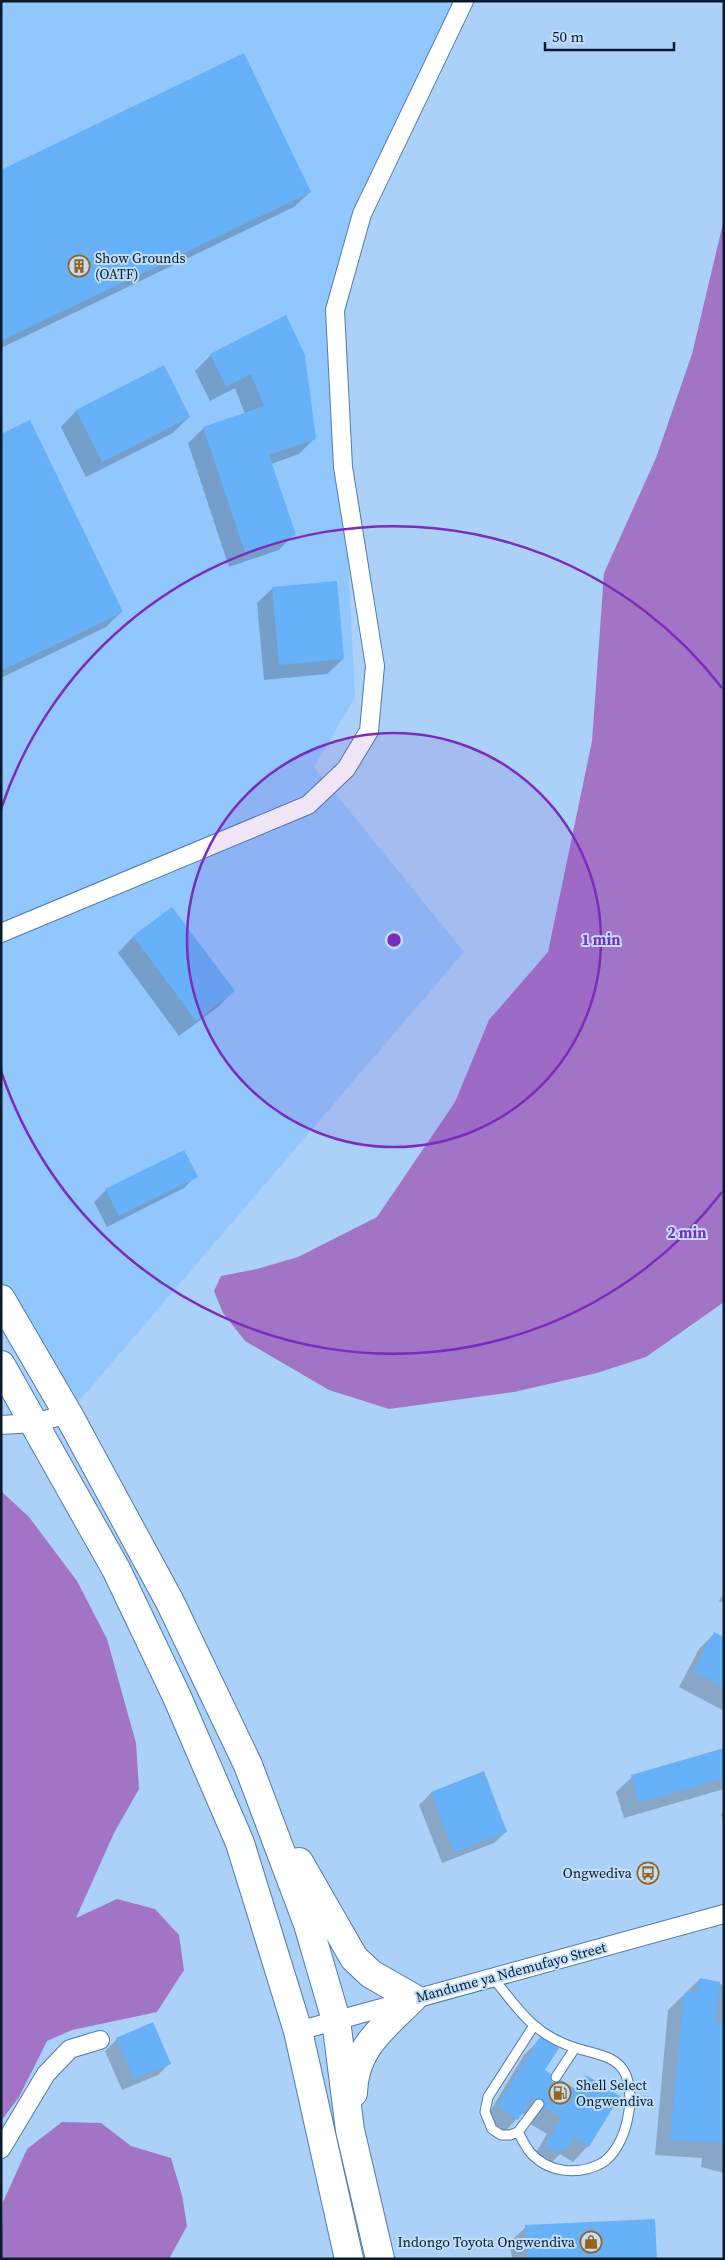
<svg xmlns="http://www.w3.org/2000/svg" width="725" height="2260" font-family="'Source Serif 4',serif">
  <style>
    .built { fill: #91c7fd }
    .water { fill: #a274c6 }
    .shadow { fill: #0003 }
    .building { fill: #66b1f8 }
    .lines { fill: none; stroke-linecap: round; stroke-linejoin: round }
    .lane-casing { stroke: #4f7ca8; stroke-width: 11 }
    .street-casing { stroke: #4f7ca8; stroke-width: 20 }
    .primary-casing { stroke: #4f7ca8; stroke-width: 30 }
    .lane { stroke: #fff; stroke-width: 9 }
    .street { stroke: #fff; stroke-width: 18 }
    .primary { stroke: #fff; stroke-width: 28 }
    .ring { fill: none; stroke: #7b2cbf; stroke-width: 2.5 }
    .labels { text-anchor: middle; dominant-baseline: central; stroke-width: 4; stroke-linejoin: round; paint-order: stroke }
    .poi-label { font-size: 14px; fill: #081b2c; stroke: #c0ddfa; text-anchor: start }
    .street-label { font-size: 14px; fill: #081b2c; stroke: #c0ddfa }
    .centre { fill: #7b2cbf; stroke: #c0ddfa; stroke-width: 2.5 }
    .ring-label { font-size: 15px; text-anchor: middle; font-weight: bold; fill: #7b2cbf; stroke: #c0ddfa; stroke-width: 4; stroke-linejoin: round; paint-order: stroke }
  </style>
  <rect width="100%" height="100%" fill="#abd1f8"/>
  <polygon class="built" points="1,1 454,1 362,214 335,310 355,697 314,767 464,952 68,1414 1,1299"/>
  <g class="water">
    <polygon points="724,219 724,1302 646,1357 597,1373 514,1392 389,1409 329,1390 245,1341 223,1313 214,1291 221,1276 257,1269 298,1257 377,1217 455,1102 489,1020 548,952 592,741 604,573 656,458 692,354"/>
    <polygon points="1,1491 29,1517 77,1581 107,1639 136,1743 139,1789 114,1833 76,1918 117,1899 155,1909 179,1935 184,1970 157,2012 72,2030 47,2041 19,2097 1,2121"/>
    <polygon points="62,2122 101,2123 131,2146 171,2158 182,2195 187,2226 169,2259 1,2259 3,2202 27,2149"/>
  </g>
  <g class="shadow">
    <polygon points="1,172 310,192 294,207 1,348"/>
    <polygon points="285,317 315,438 299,454 271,464 294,534 279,550 229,567 188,443 204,428 245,414 235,388 210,401 195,371 211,355"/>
    <polygon points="164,367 189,417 173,433 86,477 61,427 76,411"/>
    <polygon points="1,435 122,611 106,627 1,678"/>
    <polygon points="273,588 343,659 327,674 264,680 257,603"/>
    <polygon points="172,908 234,991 218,1007 179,1036 118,953 133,937"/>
    <polygon points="196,1176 184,1188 107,1227 94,1202 106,1190"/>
    <polygon points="724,1593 724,1603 719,1601"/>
    <polygon points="714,1634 724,1639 724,1711 679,1687 699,1649"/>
    <polygon points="724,1749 724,1789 624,1818 616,1792 632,1777"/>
    <polygon points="484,1773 506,1832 494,1843 442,1863 419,1805 431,1793"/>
    <polygon points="724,1812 724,1823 721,1814"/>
    <polygon points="700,1979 724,1985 724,2173 701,2167 702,2158 655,2155 668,2010"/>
    <polygon points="117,2039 170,2063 158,2075 122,2090 105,2051"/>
    <polygon points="540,2039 544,2071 551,2083 574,2089 586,2077 588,2146 573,2162 560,2154 549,2165 546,2163 541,2168 531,2161 547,2134 529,2123 527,2114 521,2114 502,2135 483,2123 524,2055"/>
    <polygon points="526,2227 656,2259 512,2259 510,2242"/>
  </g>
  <g class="building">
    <polygon points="244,53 311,192 1,341 1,170"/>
    <polygon points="286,315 305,355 316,439 269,455 296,535 245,552 203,427 264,406 251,374 226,387 210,354"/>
    <polygon points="164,365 190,417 102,462 76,410"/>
    <polygon points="30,420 123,612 1,671 1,434"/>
    <polygon points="337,581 344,659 279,665 272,587"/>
    <polygon points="172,907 235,991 196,1021 133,936"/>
    <polygon points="184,1150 198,1177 119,1216 105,1189"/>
    <polygon points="714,1632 724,1637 724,1687 694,1671"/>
    <polygon points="724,1748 724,1778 639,1803 631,1775"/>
    <polygon points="484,1771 507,1832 454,1852 431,1792"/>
    <polygon points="700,1978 720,1982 716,2022 724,2022 724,2143 670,2140 684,1993 697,1992"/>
    <polygon points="153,2022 171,2064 134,2079 116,2038"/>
    <polygon points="540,2037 559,2048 545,2070 551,2074 552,2082 556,2083 561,2080 577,2090 586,2075 620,2096 589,2147 574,2137 566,2150 561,2148 558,2153 545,2145 562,2118 544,2107 542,2099 531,2099 518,2120 497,2107"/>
    <polygon points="655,2219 657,2259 528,2259 525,2225"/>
  </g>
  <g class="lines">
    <g class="lane-casing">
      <g id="lane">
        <path d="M 494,1979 C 519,2011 536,2036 576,2048 C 594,2054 616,2055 625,2073 C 637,2098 626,2148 602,2163 C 578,2176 547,2173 529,2151 C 525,2145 521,2138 518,2132"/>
        <polyline points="533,2027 488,2097 485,2112 492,2129 501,2135 510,2135 518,2132 539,2104"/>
        <polyline points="556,2077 575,2048"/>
      </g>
    </g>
    <g class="street-casing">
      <g id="street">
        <polyline points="1,933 308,805 346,769 369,731 375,666 343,467 335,310 362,214 464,1"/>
        <polyline points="1,1425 34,1423 68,1414"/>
        <polyline points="298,2031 724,1914"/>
        <polyline points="1,2149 46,2074 70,2049 100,2040"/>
      </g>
    </g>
    <g class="primary-casing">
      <g id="primary">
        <polyline points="1,1299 68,1414 170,1602 248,1765 308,1924 336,2020 350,2130 380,2259"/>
        <polyline points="1,1365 116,1569 177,1697 240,1843 298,2031 349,2259"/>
        <path d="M 299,1862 L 354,1958 L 371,1974 L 413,1998 C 384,2027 354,2048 353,2093"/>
      </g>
    </g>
    <use href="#lane" class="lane"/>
    <use href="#street" class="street"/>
    <use href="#primary" class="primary"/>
  </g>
  <circle cx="394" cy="940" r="207" fill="#7b2cbf" fill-opacity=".12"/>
  <g class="ring">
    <circle cx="394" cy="940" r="207"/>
    <path d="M722 1192A414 414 0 0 1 1 1071M1 809A414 414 0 0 1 722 688"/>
  </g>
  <defs>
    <g id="building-ring" transform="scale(1.125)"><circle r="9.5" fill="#c0ddfa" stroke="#98631b" stroke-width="1.5"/><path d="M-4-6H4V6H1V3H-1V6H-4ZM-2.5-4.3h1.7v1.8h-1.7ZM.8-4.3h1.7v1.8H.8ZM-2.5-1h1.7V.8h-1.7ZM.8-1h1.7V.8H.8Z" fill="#98631b"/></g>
    <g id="bus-ring" transform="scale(1.125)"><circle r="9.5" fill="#c0ddfa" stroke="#98631b" stroke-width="1.5"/><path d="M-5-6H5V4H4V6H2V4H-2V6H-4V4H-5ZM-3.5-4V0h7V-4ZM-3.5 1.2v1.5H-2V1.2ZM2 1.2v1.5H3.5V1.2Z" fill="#98631b"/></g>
    <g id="fuel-ring" transform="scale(1.125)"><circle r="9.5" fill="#c0ddfa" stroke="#98631b" stroke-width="1.5"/><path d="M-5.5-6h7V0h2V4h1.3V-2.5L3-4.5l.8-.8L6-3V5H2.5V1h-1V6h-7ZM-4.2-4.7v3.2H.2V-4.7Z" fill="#98631b"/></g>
    <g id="shop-ring" transform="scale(1.125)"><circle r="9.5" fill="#c0ddfa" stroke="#98631b" stroke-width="1.5"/><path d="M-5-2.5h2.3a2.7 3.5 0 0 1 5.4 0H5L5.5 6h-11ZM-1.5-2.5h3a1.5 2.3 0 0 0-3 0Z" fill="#98631b"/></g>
  </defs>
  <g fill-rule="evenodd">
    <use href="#building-ring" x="79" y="266"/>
    <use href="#bus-ring" x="648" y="1873"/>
    <use href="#fuel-ring" x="560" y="2093"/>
    <use href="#shop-ring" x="591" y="2242"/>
  </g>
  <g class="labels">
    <g class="poi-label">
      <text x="95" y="258">Show Grounds<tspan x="95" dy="16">(OATF)</tspan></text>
      <text x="632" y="1873" text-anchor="end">Ongwediva</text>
      <text x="576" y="2085">Shell Select<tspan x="576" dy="16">Ongwendiva</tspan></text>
      <text x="575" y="2242" text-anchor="end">Indongo Toyota Ongwendiva</text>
    </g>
    <g class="street-label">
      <text transform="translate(511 1972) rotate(-15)">Mandume ya Ndemufayo Street</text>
    </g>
  </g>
  <circle cx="394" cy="940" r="8" class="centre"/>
  <g class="ring-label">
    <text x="601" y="945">1 min</text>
    <text x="687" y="1238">2 min</text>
  </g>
  <rect width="725" height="2260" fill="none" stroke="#081b2c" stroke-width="5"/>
  <path d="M545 42v8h129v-8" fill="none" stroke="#081b2c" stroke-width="2.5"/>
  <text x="552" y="42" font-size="15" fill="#081b2c" stroke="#c0ddfa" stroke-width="4" paint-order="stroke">50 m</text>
</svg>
